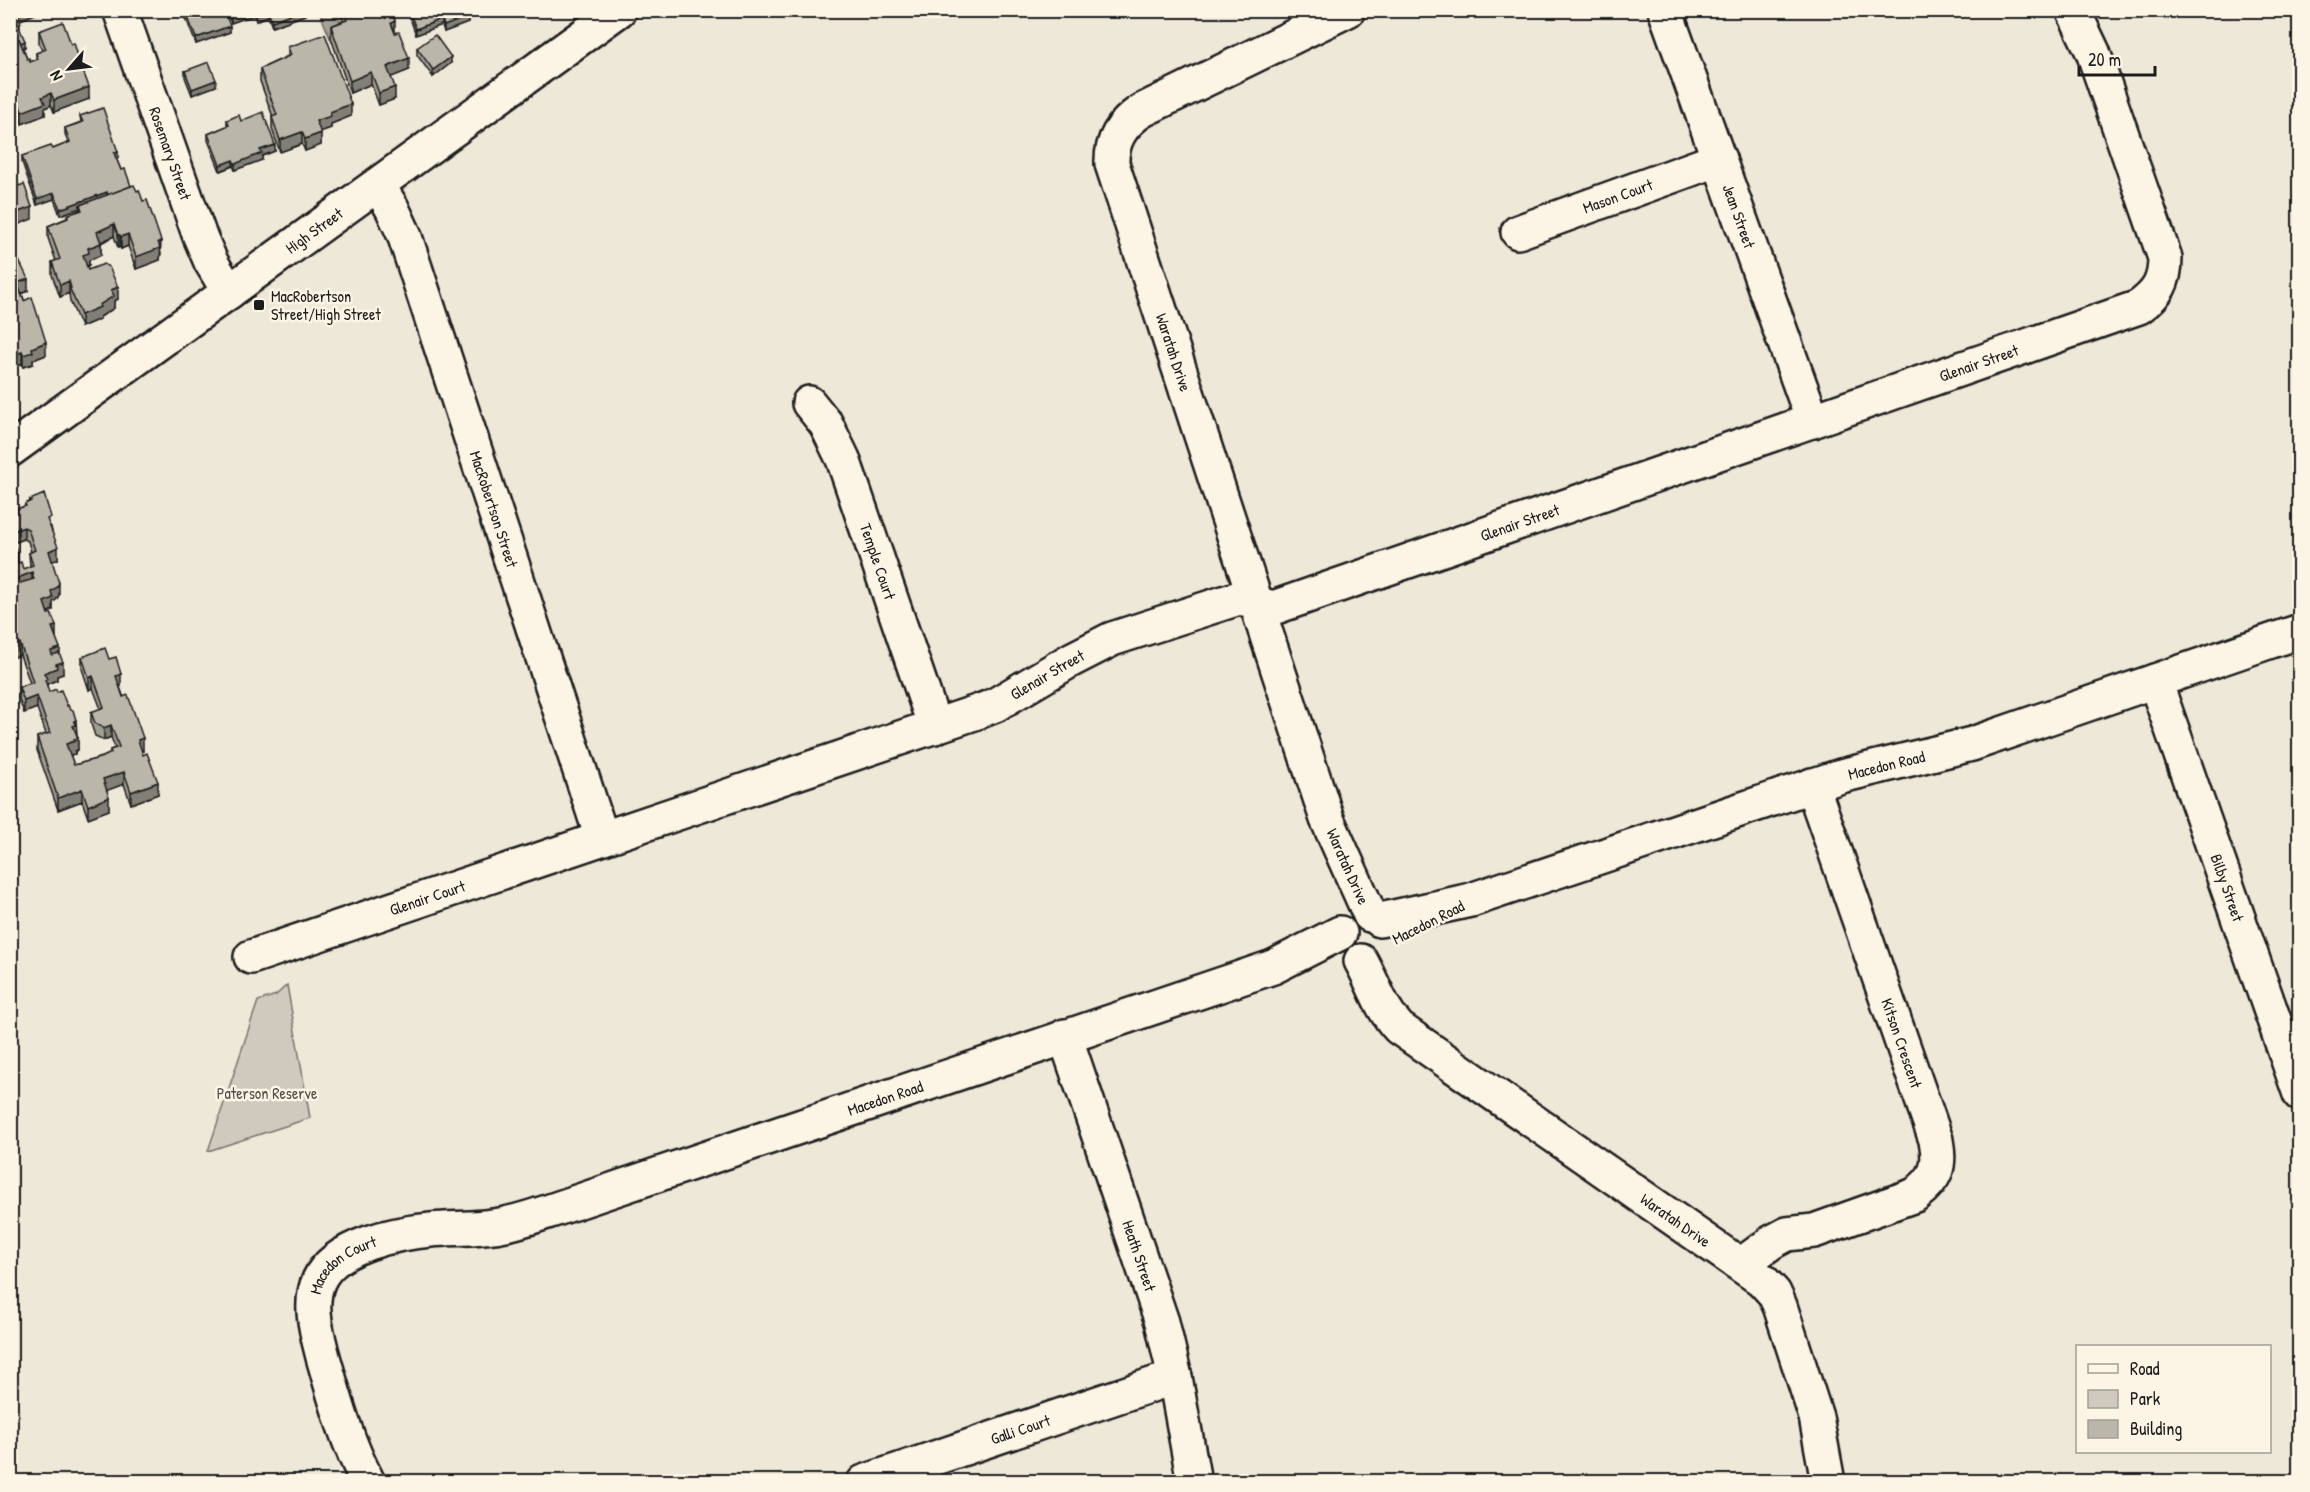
<svg xmlns="http://www.w3.org/2000/svg" width="2310" height="1492" font-family="'Patrick Hand',sans-serif">
  <style>
    .green { fill: #cfcabd; stroke: #76736c; stroke-width: 1.5 }
    .water { fill: #a7a299; stroke: #6f6c67; stroke-width: 1.5 }
    .lines { fill: none; stroke-linecap: round; stroke-linejoin: round }
    .minor-casing { stroke: #1c1c1c; stroke-width: 38 }
    .major-casing { stroke: #1c1c1c; stroke-width: 38 }
    .minor { stroke: #fcf5e5; stroke-width: 33 }
    .major { stroke: #fcf5e5; stroke-width: 33 }
    .wall { fill: #a09d92; stroke: #1c1c1c; stroke-width: 1.5; fill-rule: evenodd }
    .shaded-wall { fill: #827f77; stroke: #1c1c1c; stroke-width: 1.5 }
    .building { fill: #bab6aa; stroke: #1c1c1c; stroke-width: 1.5; fill-rule: evenodd }
    .poi-dot { fill: #1c1c1c; stroke: #fcf5e5; stroke-width: 2 }
    .labels { text-anchor: middle; dominant-baseline: central; stroke-width: 5; stroke-linejoin: round; paint-order: stroke }
    .street-label { font-size: 16px; fill: #1c1c1c; stroke: #fcf5e5 }
    .poi-label { font-size: 16px; fill: #1c1c1c; stroke: #fcf5e5; text-anchor: start }
    .park-label { font-size: 16px; fill: #52504c; stroke: #fcf5e5 }
  </style>
  <rect width="100%" height="100%" fill="#eee8d9"/>
  <filter id="ink" filterUnits="userSpaceOnUse"><feTurbulence type="fractalNoise" baseFrequency=".0167" numOctaves="2"/><feDisplacementMap in="SourceGraphic" scale="12" xChannelSelector="R" yChannelSelector="G"/><feConvolveMatrix kernelMatrix="1 2 1 2 8 2 1 2 1" color-interpolation-filters="sRGB"/></filter>
  <g filter="url(#ink)">
    <polygon class="green" points="287,985 310,1118 208,1151 258,1001 276,995"/>
    <polygon class="water" points="319,11 336,11 344,33 330,38"/>
    <g class="lines">
      <g class="minor-casing">
        <g id="minor">
          <path id="s1" d="M 120,10 L 199,234 L 211,262 L 229,292"/>
          <path id="s2" d="M 1348,10 L 1141,111 C 1122,124 1111,140 1112,164 L 1327,819 L 1370,915"/>
          <path id="s3" d="M 1665,10 L 1813,421"/>
          <path id="s4" d="M 378,185 L 392,208 L 404,234 L 602,838"/>
          <path id="s5" d="M 1518,232 L 1719,159"/>
          <path id="s6" d="M 809,403 L 826,424 L 843,459 L 935,727"/>
          <path id="s7" d="M 2155,681 L 2300,1094"/>
          <path id="s8" d="M 1380,920 L 1471,900 L 1841,776 L 1972,744 L 2300,631"/>
          <path id="s9" d="M 251,957 L 980,711 L 995,705 L 1071,660 L 1112,639 L 1239,598 L 1273,608 L 2139,307 C 2158,293 2165,282 2165,258 L 2093,52 L 2073,10"/>
          <path id="s10" d="M 1361,961 C 1374,984 1380,1008 1399,1028 L 1762,1280 L 1774,1293 L 1780,1306 L 1816,1417 L 1828,1482"/>
          <path id="s11" d="M 1065,1036 L 1162,1322 L 1175,1377 L 1194,1482"/>
          <path d="M 1742,1264 L 1772,1242 L 1787,1234 L 1814,1231 L 1915,1195 C 1937,1178 1941,1166 1936,1140 L 1812,785"/>
          <path id="s12" d="M 368,1482 C 347,1443 335,1399 323,1357 C 317,1333 308,1304 319,1280 C 335,1245 397,1233 431,1230 C 454,1228 478,1229 500,1225 C 518,1222 535,1216 553,1210 L 1273,967 L 1340,933"/>
          <path id="s13" d="M 864,1482 L 1175,1377"/>
        </g>
      </g>
      <g class="major-casing">
        <g id="major">
          <path id="s14" d="M 10,450 L 619,10"/>
        </g>
      </g>
      <use href="#minor" class="minor"/>
      <use href="#major" class="major"/>
    </g>
    <g class="wall">
      <polygon points="10,10 40,10 40,12 20,20 20,30 25,47 23,48 27,59 30,62 36,60 36,53 42,51 39,43 39,31 71,44 80,63 86,80 89,99 54,112 51,105 45,108 45,115 22,124 20,119 13,121 10,114"/>
      <polygon points="179,10 224,10 230,32 196,44 185,16 181,17"/>
      <polygon points="226,10 305,10 305,15 272,27 268,16 256,21 254,15 231,23"/>
      <polygon points="339,10 391,10 395,33 409,70 391,77 395,99 379,105 371,84 350,93 331,38 331,26 343,21"/>
      <polygon points="407,10 477,10 477,17 468,20 468,23 444,32 442,25 416,35"/>
      <polygon points="288,47 351,116 331,124 331,128 320,132 321,145 305,151 302,144 280,152 272,129 272,117 273,117 260,81 260,69 288,56"/>
      <polygon points="417,48 451,63 433,77 417,55"/>
      <polygon points="185,71 216,86 192,95 185,77"/>
      <polygon points="80,116 118,158 116,158 121,170 131,186 161,253 160,260 136,269 128,246 121,249 120,247 118,248 114,236 101,243 101,255 89,260 89,265 87,266 88,270 118,299 114,301 114,308 100,317 100,319 81,327 70,301 69,293 60,297 52,275 52,262 56,261 48,238 48,226 67,218 67,215 80,210 80,208 60,215 54,199 37,205 22,162 22,156 53,149 68,143 65,134 65,128 81,122"/>
      <polygon points="227,120 241,121 275,151 262,156 262,160 235,170 233,166 220,171 208,140 208,134 227,126"/>
      <polygon points="10,253 28,291 22,294 46,355 33,360 33,364 23,367 22,364 12,367 12,374 10,375"/>
      <path d="M 30,500 L 51,527 L 58,559 L 52,561 L 59,595 L 56,600 L 53,602 L 53,610 L 48,612 L 56,638 L 63,674 L 57,676 L 57,680 L 47,684 L 47,686 L 49,692 L 57,692 L 76,720 L 78,750 L 75,751 L 75,754 L 70,755 L 74,765 L 103,757 L 110,754 L 110,750 L 115,748 L 111,737 L 104,740 L 95,736 L 91,724 L 91,712 L 101,709 L 93,688 L 89,690 L 82,669 L 82,657 L 109,659 L 121,686 L 120,687 L 143,751 L 141,751 L 158,794 L 131,804 L 124,784 L 107,790 L 109,810 L 88,818 L 82,801 L 58,810 L 37,750 L 37,737 L 46,734 L 37,708 L 24,713 L 19,699 L 19,687 L 30,683 L 20,655 L 10,659 L 10,515 L 16,513 L 16,509 L 25,506 L 25,504 L 30,502 ZM 24,539 L 28,541 L 31,552 L 29,553 L 30,567 L 23,569 L 18,563 L 14,543 Z"/>
    </g>
    <g class="shaded-wall">
      <polygon points="30,10 40,10 40,12 18,21 18,15"/>
      <polygon points="185,10 185,16 181,17 181,11"/>
      <polygon points="250,10 254,10 254,15 231,23 231,17"/>
      <polygon points="268,10 268,16 256,21 256,15"/>
      <polygon points="302,10 305,10 305,15 272,27 272,21"/>
      <polygon points="491,10 507,10 491,17"/>
      <polygon points="477,11 477,17 468,20 468,23 444,32 444,26 468,14"/>
      <polygon points="442,19 442,25 416,35 416,29"/>
      <polygon points="395,21 395,33 391,23"/>
      <polygon points="230,26 230,32 196,44 196,38"/>
      <polygon points="25,41 25,47 10,52 10,46"/>
      <polygon points="451,57 451,63 433,77 433,70"/>
      <polygon points="409,58 409,70 387,79 387,67"/>
      <polygon points="371,72 371,84 350,93 350,81"/>
      <polygon points="216,80 216,86 192,95 192,89"/>
      <polygon points="89,87 89,99 54,112 54,100"/>
      <polygon points="395,87 395,99 379,105 379,93"/>
      <polygon points="51,93 51,105 45,108 45,115 22,124 22,112 42,97"/>
      <polygon points="351,104 351,116 331,124 331,128 316,133 316,121 330,112"/>
      <polygon points="20,106 20,119 13,121 13,109"/>
      <polygon points="302,132 302,144 280,152 280,140"/>
      <polygon points="321,133 321,145 305,151 305,139"/>
      <polygon points="275,145 275,151 262,156 262,160 235,170 235,164 260,150"/>
      <polygon points="118,152 118,158 114,159 114,153"/>
      <polygon points="233,160 233,166 220,171 220,165"/>
      <polygon points="107,192 107,198 80,205 80,208 60,215 60,209"/>
      <polygon points="54,193 54,199 37,205 37,199"/>
      <polygon points="32,207 32,219 10,228 10,215"/>
      <polygon points="114,224 114,236 97,244 97,232"/>
      <polygon points="128,234 128,246 121,249 121,237"/>
      <polygon points="118,235 120,235 120,247 118,248"/>
      <polygon points="161,241 160,260 136,269 136,257"/>
      <polygon points="101,243 101,255 89,260 89,265 83,267 83,255 88,248"/>
      <polygon points="28,279 28,291 17,296 17,283"/>
      <polygon points="69,281 69,293 60,297 60,285"/>
      <polygon points="118,287 118,299 114,301 114,308 100,317 100,319 81,327 81,315 99,305 111,290"/>
      <polygon points="46,342 46,355 33,360 33,364 23,367 23,355 32,348"/>
      <polygon points="22,352 22,364 12,367 12,374 10,375 10,356"/>
      <polygon points="24,527 24,539 10,544 10,532"/>
      <polygon points="58,547 58,559 49,563 49,551"/>
      <polygon points="18,554 18,566 12,569 12,557"/>
      <polygon points="32,572 32,584 18,590 18,578"/>
      <polygon points="59,583 59,595 56,600 53,602 53,610 44,614 44,602 51,591"/>
      <polygon points="56,626 56,638 52,627"/>
      <polygon points="20,643 20,655 10,659 10,647"/>
      <polygon points="60,648 60,660 51,663 51,651"/>
      <polygon points="63,662 63,674 57,676 57,680 47,684 47,691 45,692 44,673 56,664"/>
      <polygon points="121,674 121,686 116,688 116,676"/>
      <polygon points="93,676 93,688 89,690 89,678"/>
      <polygon points="37,696 37,708 24,713 24,701"/>
      <polygon points="111,725 111,737 104,740 104,728"/>
      <polygon points="78,738 78,750 75,751 75,754 66,756 66,744 74,739"/>
      <polygon points="143,738 143,751 138,752 138,740"/>
      <polygon points="124,772 124,784 103,792 103,779"/>
      <polygon points="158,782 158,794 131,804 131,792"/>
      <polygon points="82,789 82,801 58,810 58,798"/>
      <polygon points="109,797 109,810 88,818 88,806"/>
    </g>
    <g class="building">
      <polygon points="10,10 30,10 18,15 21,23 18,25 25,41 21,43 19,39 10,42"/>
      <polygon points="185,10 224,10 230,26 196,38"/>
      <polygon points="229,10 250,10 231,17"/>
      <polygon points="254,10 267,10 256,15"/>
      <polygon points="268,10 302,10 272,21"/>
      <polygon points="344,10 391,10 395,21 391,23 395,33 399,32 409,58 387,67 395,87 379,93 371,72 350,81 331,26 347,20"/>
      <polygon points="409,10 477,10 477,11 468,14 468,17 444,26 442,19 416,29"/>
      <polygon points="63,22 71,44 74,43 80,63 83,62 86,70 83,71 89,87 54,100 51,93 42,97 45,103 22,112 20,106 13,109 10,102 10,42 19,39 27,59 29,58 30,62 38,59 36,53 46,49 39,31"/>
      <polygon points="325,34 351,104 330,112 331,116 316,121 321,133 305,139 302,132 280,140 272,117 277,115 260,69 291,55 288,47"/>
      <polygon points="435,35 451,57 433,70 417,48"/>
      <polygon points="209,62 216,80 192,89 185,71"/>
      <polygon points="103,108 118,152 114,153 121,170 125,169 131,186 108,195 107,192 60,209 54,193 37,199 22,156 51,146 53,149 70,142 65,128 83,122 80,116"/>
      <polygon points="263,112 275,145 260,150 262,153 235,164 233,160 220,165 208,134 229,125 227,120 239,115 241,121"/>
      <polygon points="10,162 19,186 24,184 32,207 10,215"/>
      <polygon points="134,185 137,191 139,190 143,201 147,200 161,241 158,242 160,248 136,257 128,234 121,237 120,235 118,235 114,224 97,232 101,243 88,248 89,253 83,255 88,270 104,264 109,267 118,287 111,290 114,296 99,305 100,307 81,315 70,289 71,288 69,281 60,285 52,262 60,259 48,226 68,218 67,215 82,210 80,205"/>
      <polygon points="15,252 28,279 17,283 24,301 32,297 46,342 32,348 33,352 23,355 22,352 10,356 10,253"/>
      <path d="M 44,494 L 51,517 L 47,519 L 58,547 L 49,551 L 59,583 L 56,588 L 51,591 L 53,598 L 44,602 L 48,614 L 51,613 L 56,626 L 52,627 L 60,648 L 51,651 L 52,655 L 59,653 L 63,662 L 56,664 L 57,668 L 44,673 L 47,679 L 45,680 L 49,692 L 56,689 L 57,692 L 61,690 L 67,706 L 68,705 L 70,710 L 73,710 L 76,720 L 74,721 L 76,725 L 73,726 L 78,738 L 74,739 L 75,741 L 66,744 L 74,765 L 103,757 L 111,753 L 110,750 L 119,747 L 111,725 L 104,728 L 95,723 L 91,712 L 104,707 L 93,676 L 89,678 L 82,657 L 105,648 L 109,659 L 116,657 L 121,674 L 116,676 L 123,697 L 128,695 L 143,738 L 138,740 L 143,755 L 147,753 L 158,782 L 131,792 L 124,772 L 103,779 L 109,797 L 88,806 L 82,789 L 58,798 L 37,737 L 50,733 L 37,696 L 24,701 L 19,687 L 33,682 L 20,643 L 10,647 L 10,627 L 14,626 L 10,617 L 10,533 L 18,554 L 12,557 L 15,564 L 21,562 L 23,569 L 33,565 L 29,553 L 35,550 L 28,529 L 24,527 L 10,532 L 10,515 L 17,513 L 16,509 L 26,506 L 25,504 L 31,501 L 30,500 ZM 32,572 L 34,579 L 20,583 L 18,578 Z"/>
    </g>
  </g>
  <rect class="poi-dot" x="253" y="299" width="12" height="12" rx="3"/>
  <g class="labels">
    <g class="street-label">
      <text stroke="none"><textPath href="#s1" startOffset="152">Rosemary Street</textPath></text>
      <text stroke="none"><textPath href="#s5" startOffset="106">Mason Court</textPath></text>
      <text stroke="none"><textPath href="#s3" startOffset="219">Jean Street</textPath></text>
      <text stroke="none"><textPath href="#s14" startOffset="375">High Street</textPath></text>
      <text stroke="none"><textPath href="#s2" startOffset="492">Waratah Drive</textPath></text>
      <text stroke="none"><textPath href="#s9" startOffset="1836">Glenair Street</textPath></text>
      <text stroke="none"><textPath href="#s4" startOffset="345">MacRobertson Street</textPath></text>
      <text stroke="none"><textPath href="#s9" startOffset="1350">Glenair Street</textPath></text>
      <text stroke="none"><textPath href="#s6" startOffset="174">Temple Court</textPath></text>
      <text stroke="none"><textPath href="#s9" startOffset="846">Glenair Street</textPath></text>
      <text stroke="none"><textPath href="#s8" startOffset="530">Macedon Road</textPath></text>
      <text stroke="none"><textPath href="#s2" startOffset="1035">Waratah Drive</textPath></text>
      <text stroke="none"><textPath href="#s7" startOffset="219">Bilby Street</textPath></text>
      <text stroke="none"><textPath href="#s9" startOffset="186">Glenair Court</textPath></text>
      <text transform="translate(1428 922) rotate(-27)">Macedon Road</text>
      <text transform="translate(1902 1043) rotate(71)">Kitson Crescent</text>
      <text stroke="none"><textPath href="#s12" startOffset="814">Macedon Road</textPath></text>
      <text stroke="none"><textPath href="#s10" startOffset="414">Waratah Drive</textPath></text>
      <text stroke="none"><textPath href="#s11" startOffset="232">Heath Street</textPath></text>
      <text stroke="none"><textPath href="#s12" startOffset="240">Macedon Court</textPath></text>
      <text stroke="none"><textPath href="#s13" startOffset="165">Galli Court</textPath></text>
    </g>
    <g class="poi-label">
      <text x="271" y="296">MacRobertson<tspan x="271" dy="18">Street/High Street</tspan></text>
    </g>
    <g class="park-label">
      <text x="267" y="1093">Paterson Reserve</text>
    </g>
  </g>
  <rect width="2310" height="1492" fill="none" stroke="#fcf5e5" stroke-width="36"/>
  <rect x="18" y="18" width="2274" height="1456" fill="none" stroke="#1c1c1c" stroke-width="2" filter="url(#ink)"/>
  <rect x="2076" y="1345" width="195" height="108" fill="#fcf5e5" stroke="#a29e95" stroke-width="1.5"/>
  <rect x="2088" y="1364" width="30" height="9" fill="#fcf5e5" stroke="#a29e95" stroke-width="1.5"/>
  <text x="2130" y="1375" font-size="18" fill="#1c1c1c">Road</text>
  <rect x="2088" y="1390" width="30" height="18" fill="#cfcabd" stroke="#a29e95" stroke-width="1.5"/>
  <text x="2130" y="1405" font-size="18" fill="#1c1c1c">Park</text>
  <rect x="2088" y="1420" width="30" height="18" fill="#bab6aa" stroke="#a29e95" stroke-width="1.5"/>
  <text x="2130" y="1435" font-size="18" fill="#1c1c1c">Building</text>
  <g transform="translate(69 69) rotate(242)" stroke="#fcf5e5" stroke-width="4.5" paint-order="stroke">
  <path d="M0-4.5L10 22L0 15L-10 22Z" fill="#1c1c1c"/>
  <text y="-9" font-size="16" font-weight="bold" text-anchor="middle" fill="#1c1c1c">N</text>
  </g>
  <path d="M2079 66v9h76v-9" fill="none" stroke="#1c1c1c" stroke-width="3"/>
  <text x="2088" y="66" font-size="18" fill="#1c1c1c" stroke="#fcf5e5" stroke-width="4.5" paint-order="stroke">20 m</text>
</svg>
